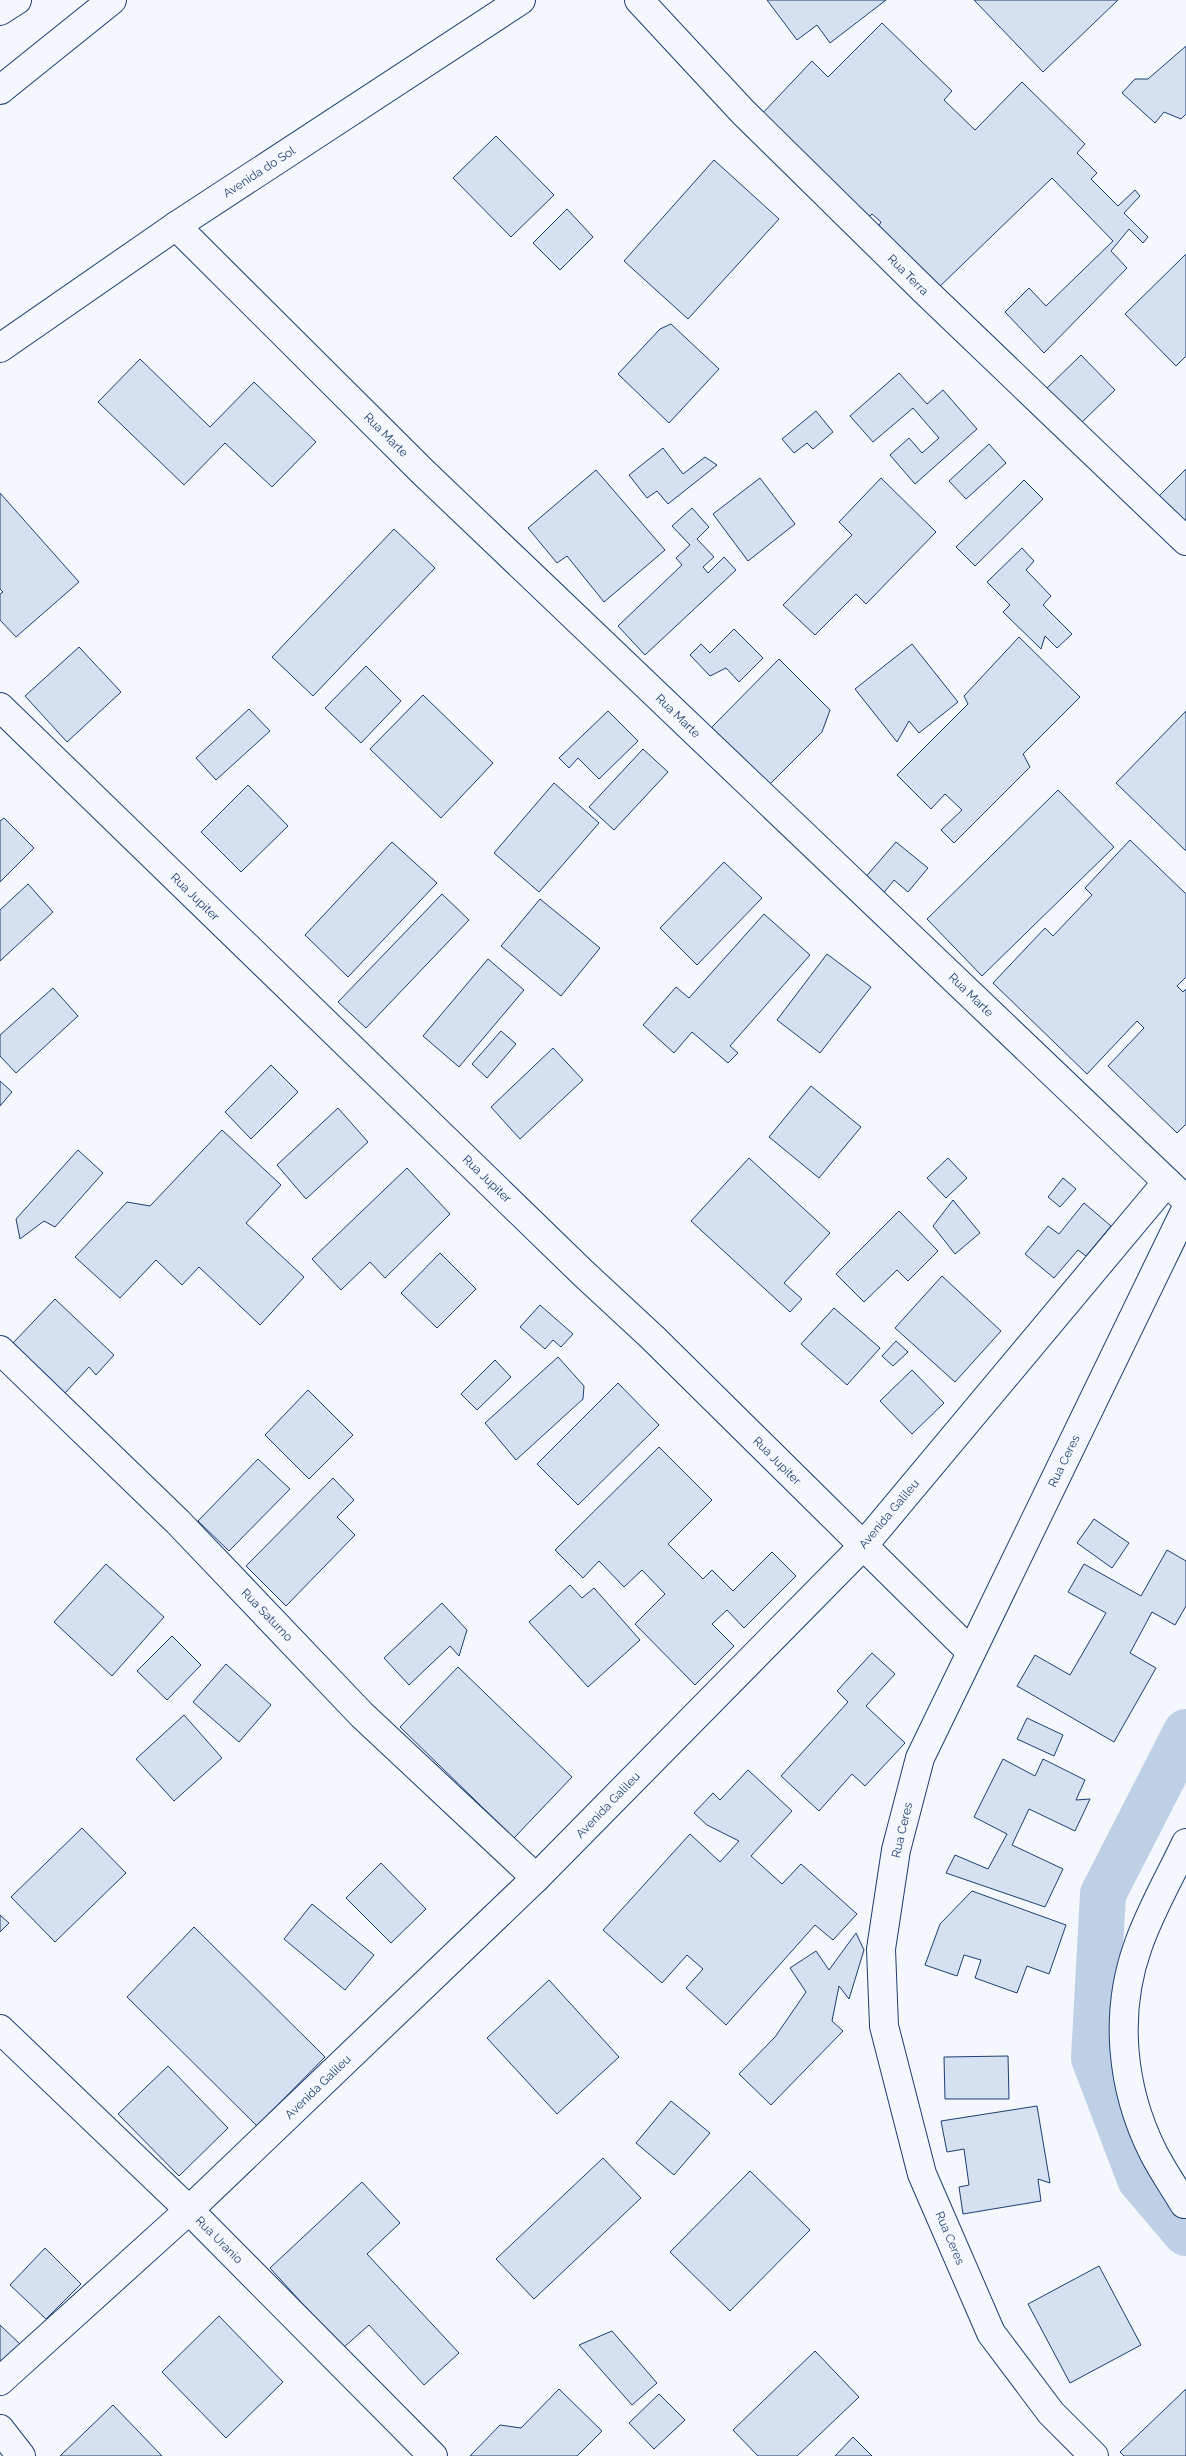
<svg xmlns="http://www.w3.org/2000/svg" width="1186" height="2456" font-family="Raleway,sans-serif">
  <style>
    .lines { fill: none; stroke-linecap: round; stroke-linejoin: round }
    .canal { stroke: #bed0e5; stroke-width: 46 }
    .building { fill: #d5e0f0; stroke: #1d3f73 }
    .minor-casing { stroke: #1d3f73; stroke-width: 30 }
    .highway-casing { stroke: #1d3f73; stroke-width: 30 }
    .minor { stroke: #f4f7fb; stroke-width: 28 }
    .highway { stroke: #f4f7fb; stroke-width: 28 }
    .labels { text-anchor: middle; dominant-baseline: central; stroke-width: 4; stroke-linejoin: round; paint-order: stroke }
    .street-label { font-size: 12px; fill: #1d3f73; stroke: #f4f7fb }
  </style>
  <rect width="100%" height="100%" fill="#f4f7fb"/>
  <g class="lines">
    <polyline class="canal" points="1186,1732 1103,1894 1094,2058 1140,2179 1186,2233"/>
  </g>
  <g class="building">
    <polygon points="767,0 886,0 830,43 817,25 797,40"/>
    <polygon points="974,0 1118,0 1043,72"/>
    <polygon points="882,23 952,91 944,100 975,130 1022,82 1085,144 1077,153 1097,173 1091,179 1118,206 1135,190 1140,196 1124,213 1148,237 1143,243 1129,229 1111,251 1127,268 1044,353 1005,312 1029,288 1046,306 1113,241 1052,178 934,292 876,231 881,222 872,214 866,220 759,117 812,61 828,77"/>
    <polygon points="1186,46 1186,114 1181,119 1164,112 1155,123 1122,93 1135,79 1148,79"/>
    <polygon points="496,136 554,195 511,237 453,178"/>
    <polygon points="714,160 779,219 688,319 624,261"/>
    <polygon points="567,209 593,237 560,270 533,243"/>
    <polygon points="1186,254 1186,356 1176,366 1125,314"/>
    <polygon points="671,324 719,369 669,423 618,374 660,329"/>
    <polygon points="1081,355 1115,390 1078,426 1044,391"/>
    <polygon points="140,359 210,427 254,382 316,442 272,487 225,443 184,485 98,402"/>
    <polygon points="899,373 927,404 943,390 977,429 915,484 890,455 909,438 922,453 939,438 913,408 873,442 850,416"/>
    <polygon points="816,411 833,432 813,449 807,443 794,453 782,439"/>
    <polygon points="989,444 1006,463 966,499 949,481"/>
    <polygon points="663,448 683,474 705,457 717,465 668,504 657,491 647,498 629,475"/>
    <polygon points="1186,469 1186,529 1156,499"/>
    <polygon points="596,470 665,550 604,602 567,556 557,563 528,528"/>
    <polygon points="760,478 795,524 748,561 713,514"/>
    <polygon points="881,478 936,532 866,604 856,594 815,635 783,605 852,535 839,522"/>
    <polygon points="1024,480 1043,499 975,566 956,547"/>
    <polygon points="0,493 79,582 16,637 0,620 0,594 3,592 0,589"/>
    <polygon points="692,508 709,527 697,539 714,557 703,567 708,573 724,557 736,570 645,655 618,626 682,565 676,558 690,545 672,526"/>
    <polygon points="394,529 435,568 313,696 272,657"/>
    <polygon points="1022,548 1034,561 1026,570 1051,596 1043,605 1072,634 1057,648 1045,636 1041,649 1003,612 1010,605 987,582"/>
    <polygon points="734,629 763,658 739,682 726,668 710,676 690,655 701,644 710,653"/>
    <polygon points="1019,637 1080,697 1023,754 1030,767 954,843 941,830 962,810 945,794 931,809 897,775 968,704 964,696"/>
    <polygon points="912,644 958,702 919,733 909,721 897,742 855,689"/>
    <polygon points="79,647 121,692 67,742 25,696"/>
    <polygon points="779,659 830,710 822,732 769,785 711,728"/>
    <polygon points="366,666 401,701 361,743 325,708"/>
    <polygon points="423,695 493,763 441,818 370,749"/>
    <polygon points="249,709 270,731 216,780 196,758"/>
    <polygon points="608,711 638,741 599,779 578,758 569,768 559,758"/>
    <polygon points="1186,711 1186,851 1116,783"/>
    <polygon points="643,749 668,772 614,830 589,807"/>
    <polygon points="554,783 599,823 539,892 494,853"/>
    <polygon points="248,785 288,826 241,872 201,832"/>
    <polygon points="1058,790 1114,847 982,976 927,919"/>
    <polygon points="4,818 34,848 0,882 0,821"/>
    <polygon points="1130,840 1186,894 1186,977 1177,986 1183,992 1186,989 1186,1124 1177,1133 1108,1066 1144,1028 1137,1021 1087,1074 993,983 1045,928 1053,936 1092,895 1085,888"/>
    <polygon points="392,842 437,883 348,977 305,935"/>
    <polygon points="896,842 928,868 908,892 894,880 882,895 863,880"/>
    <polygon points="724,862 762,898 697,965 660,928"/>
    <polygon points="28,884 53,912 0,961 0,910"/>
    <polygon points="442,894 469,920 366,1028 338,1002"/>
    <polygon points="540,899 600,948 561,996 501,946"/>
    <polygon points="764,914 810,955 730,1046 738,1053 728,1063 692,1032 674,1053 643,1025 676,987 689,998"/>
    <polygon points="827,954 871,987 820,1053 777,1020"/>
    <polygon points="488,959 524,990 459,1067 423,1036"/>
    <polygon points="53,988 78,1016 16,1073 0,1056 0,1035"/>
    <polygon points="501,1031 516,1044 487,1078 472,1064"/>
    <polygon points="553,1048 583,1080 520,1139 491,1107"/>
    <polygon points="271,1065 298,1092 251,1139 225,1112"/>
    <polygon points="0,1081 12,1092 0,1106"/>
    <polygon points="811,1086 861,1127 819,1178 769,1137"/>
    <polygon points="338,1108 368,1142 306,1199 277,1165"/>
    <polygon points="222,1130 281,1185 246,1223 304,1277 260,1325 199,1267 182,1285 156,1260 120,1298 75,1257 127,1202 150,1206"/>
    <polygon points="78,1150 103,1173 55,1227 44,1221 20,1239 16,1219"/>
    <polygon points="749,1158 830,1233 784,1283 802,1299 790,1312 691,1221"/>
    <polygon points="948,1158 967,1178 946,1198 927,1178"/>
    <polygon points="407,1168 450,1214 385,1278 370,1262 341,1290 312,1259"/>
    <polygon points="1063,1178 1076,1189 1060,1207 1048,1197"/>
    <polygon points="953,1200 980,1233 955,1254 933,1226"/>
    <polygon points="1084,1203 1111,1226 1086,1256 1078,1250 1054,1278 1025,1254 1048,1226 1059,1234"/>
    <polygon points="899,1211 938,1251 908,1281 897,1270 864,1302 836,1274"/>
    <polygon points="440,1253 476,1289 437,1328 401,1293"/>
    <polygon points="942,1276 1001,1331 955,1382 895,1328"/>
    <polygon points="55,1299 114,1355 96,1375 89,1367 65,1393 13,1343"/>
    <polygon points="540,1305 573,1334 561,1347 553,1340 545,1349 520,1327"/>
    <polygon points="834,1308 880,1348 847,1385 801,1344"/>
    <polygon points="896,1341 908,1352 893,1366 882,1356"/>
    <polygon points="558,1357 584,1386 583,1399 516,1460 485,1423"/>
    <polygon points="495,1360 511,1377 477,1410 461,1394"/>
    <polygon points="912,1370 944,1403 912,1434 880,1401"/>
    <polygon points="618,1383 659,1425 578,1505 537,1464"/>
    <polygon points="308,1390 353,1435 309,1479 265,1435"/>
    <polygon points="659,1447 712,1500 668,1544 703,1579 712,1570 733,1591 772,1552 796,1576 744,1628 727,1610 712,1624 734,1646 695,1685 635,1624 665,1594 642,1570 624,1587 599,1561 583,1578 555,1550"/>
    <polygon points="258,1459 290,1489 229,1551 198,1521"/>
    <polygon points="333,1478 354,1500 337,1517 355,1535 286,1606 246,1566"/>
    <polygon points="1094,1519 1129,1543 1112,1568 1077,1543"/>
    <polygon points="1167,1550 1186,1561 1186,1606 1175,1625 1152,1612 1130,1653 1156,1668 1114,1742 1017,1686 1035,1655 1070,1675 1106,1613 1068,1592 1084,1564 1141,1596"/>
    <polygon points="106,1564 164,1617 112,1676 54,1622"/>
    <polygon points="570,1585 582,1598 594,1588 640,1640 588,1687 529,1622"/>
    <polygon points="442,1603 467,1630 459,1656 450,1646 409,1685 384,1658"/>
    <polygon points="172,1636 201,1665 167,1700 137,1671"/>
    <polygon points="872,1653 895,1674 866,1706 905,1743 865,1786 852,1774 819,1811 781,1776 848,1702 837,1691"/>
    <polygon points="226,1664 271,1705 239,1742 193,1702"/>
    <polygon points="458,1667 572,1777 514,1838 400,1727"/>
    <polygon points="184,1715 222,1758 174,1801 136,1759"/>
    <polygon points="1027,1718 1063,1735 1054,1756 1017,1739"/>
    <polygon points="1003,1759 1035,1776 1043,1759 1085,1780 1076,1800 1090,1799 1075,1831 1029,1809 1012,1845 1063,1869 1045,1907 946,1873 955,1855 988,1869 1007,1834 974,1817"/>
    <polygon points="748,1770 792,1811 751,1856 782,1884 801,1864 857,1914 833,1940 815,1925 726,2025 686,1988 703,1969 687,1955 662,1983 603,1930 690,1834 720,1862 739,1841 707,1825 694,1813 713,1793 720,1800"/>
    <polygon points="82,1828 126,1873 55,1942 11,1897"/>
    <polygon points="381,1863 426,1909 391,1943 346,1898"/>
    <polygon points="972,1891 1066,1925 1049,1974 1027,1966 1017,1993 975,1978 981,1960 964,1955 957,1976 925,1965 940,1924"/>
    <polygon points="312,1904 374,1955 345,1990 284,1939"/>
    <polygon points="0,1915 9,1923 0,1932"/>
    <polygon points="194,1927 325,2057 257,2126 127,1997"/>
    <polygon points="856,1933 864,1950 849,1999 839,1986 832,2021 843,2031 771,2105 739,2074 775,2037 806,1992 790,1968 816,1951 829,1970"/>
    <polygon points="549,1980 619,2057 557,2114 487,2038"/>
    <polygon points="1008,2056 1009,2099 945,2099 944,2057"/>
    <polygon points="168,2066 228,2128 179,2176 118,2114"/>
    <polygon points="671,2101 710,2133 674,2175 636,2143"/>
    <polygon points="1037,2106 1050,2183 1038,2179 1041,2201 963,2214 959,2187 969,2185 964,2149 947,2152 941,2121"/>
    <polygon points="603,2158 641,2198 534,2299 496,2259"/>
    <polygon points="750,2171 810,2230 730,2311 670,2252"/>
    <polygon points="362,2182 400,2223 367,2254 459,2353 424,2385 369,2325 343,2348 270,2268"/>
    <polygon points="45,2248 81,2284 46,2319 10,2285"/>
    <polygon points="1099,2266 1141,2345 1070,2383 1028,2304"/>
    <polygon points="219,2316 283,2382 226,2438 162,2372"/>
    <polygon points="0,2325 21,2345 0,2366"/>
    <polygon points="612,2331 657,2383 632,2405 579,2345"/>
    <polygon points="815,2351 859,2397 797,2456 758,2456 733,2430"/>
    <polygon points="559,2389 602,2431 577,2456 470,2456 500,2425 521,2428"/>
    <polygon points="1186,2389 1186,2456 1124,2456 1120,2452"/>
    <polygon points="659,2394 685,2420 654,2449 629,2423"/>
    <polygon points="113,2405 162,2456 60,2456"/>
    <polygon points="853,2437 872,2456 835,2456"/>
  </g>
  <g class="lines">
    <g class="minor-casing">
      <g id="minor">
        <polyline points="639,0 743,112 925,291 1186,541"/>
        <polyline points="176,226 423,472 1186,1200"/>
        <polyline points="0,348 176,226 521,0"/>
        <polyline points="0,707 583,1273 653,1338 971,1652"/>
        <polyline points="0,1350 178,1522 362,1715 536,1878"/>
        <polyline points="0,2029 189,2210 433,2456"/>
        <path d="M 1184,2204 C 1174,2187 1162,2170 1153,2152 C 1121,2088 1114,2013 1138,1946 C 1150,1911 1170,1877 1186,1843"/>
        <polyline points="0,2381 189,2210 536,1878 863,1546 1167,1182"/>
        <polyline points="0,2429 21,2456"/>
        <polyline points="1094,2456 1051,2413 991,2333 922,2174 884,2026 881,1949 896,1850 920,1758 1186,1209"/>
      </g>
    </g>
    <g class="highway-casing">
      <g id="highway">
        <polyline points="0,11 17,0"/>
        <polyline points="0,90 112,0"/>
      </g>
    </g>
    <use href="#minor" class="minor"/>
    <use href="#highway" class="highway"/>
  </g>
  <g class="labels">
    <g class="street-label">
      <text transform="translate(259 172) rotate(-33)">Avenida do Sol</text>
      <text transform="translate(908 275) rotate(45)">Rua Terra</text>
      <text transform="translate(386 435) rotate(45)">Rua Marte</text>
      <text transform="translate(678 716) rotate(44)">Rua Marte</text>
      <text transform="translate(195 897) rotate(44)">Rua Jupiter</text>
      <text transform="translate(971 995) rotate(44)">Rua Marte</text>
      <text transform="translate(487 1179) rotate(44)">Rua Jupiter</text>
      <text transform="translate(777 1461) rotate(45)">Rua Jupiter</text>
      <text transform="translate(1064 1461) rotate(-64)">Rua Ceres</text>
      <text transform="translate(889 1514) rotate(-50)">Avenida Galileu</text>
      <text transform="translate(267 1615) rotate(46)">Rua Saturno</text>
      <text transform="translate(608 1805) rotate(-46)">Avenida Galileu</text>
      <text transform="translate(902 1830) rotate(-77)">Rua Ceres</text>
      <text transform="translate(318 2087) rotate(-44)">Avenida Galileu</text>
      <text transform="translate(950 2238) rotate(67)">Rua Ceres</text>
      <text transform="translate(219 2240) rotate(45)">Rua Uranio</text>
    </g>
  </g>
</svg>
